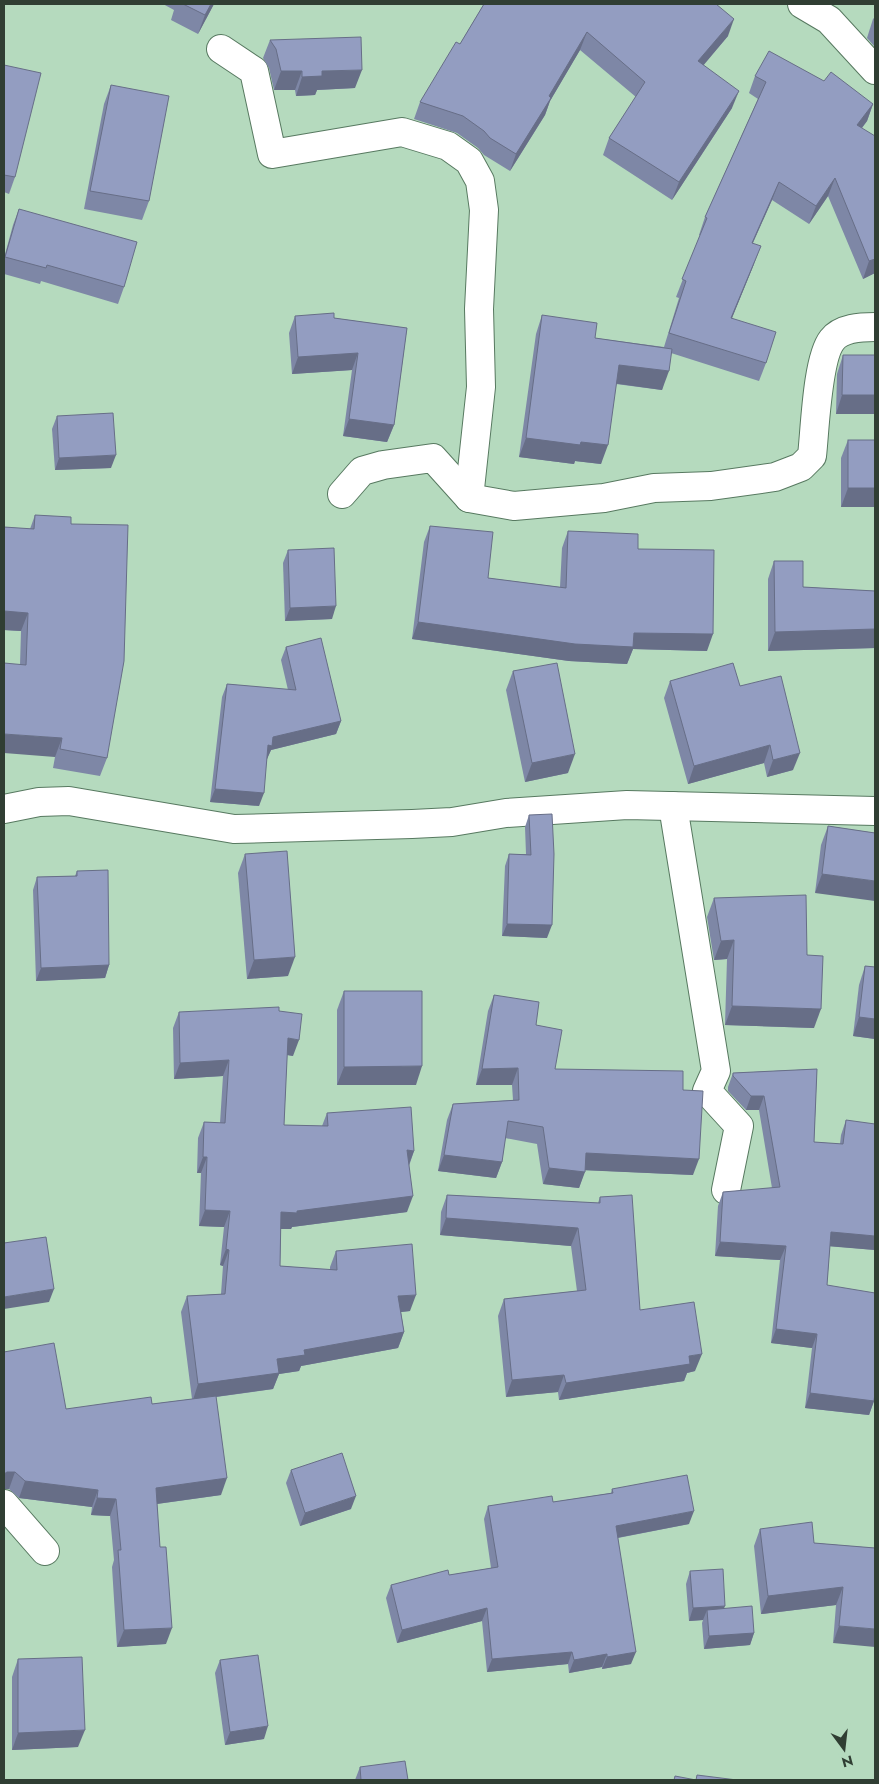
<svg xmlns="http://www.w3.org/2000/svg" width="879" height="1784" font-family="Jost,sans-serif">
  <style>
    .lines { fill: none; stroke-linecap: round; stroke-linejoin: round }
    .minor-casing { stroke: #577960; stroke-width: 30 }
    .minor { stroke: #fff; stroke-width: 28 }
    .wall { fill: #7e87a6 }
    .shaded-wall { fill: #676e87 }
    .building { fill: #939dc1; stroke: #676e87 }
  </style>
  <rect width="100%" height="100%" fill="#b5dabe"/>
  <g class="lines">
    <g class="minor-casing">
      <g id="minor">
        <polyline points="802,4 829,20 875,70"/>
        <polyline points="221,49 254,71 272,154 402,132 448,146 469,161 480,181 484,210 479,309 481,387 469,498"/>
        <path d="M 342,494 L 362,471 L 383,465 L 433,458 L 469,498 L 514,506 L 604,498 L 654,488 L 711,486 L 775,477 L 801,467 L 812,456 C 815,430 817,359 832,340 C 841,328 861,327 875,327"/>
        <polyline points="673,806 716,1071 707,1091 739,1126 726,1190"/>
        <polyline points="4,809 39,802 69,801 234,829 412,824 452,822 506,813 627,805 875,811"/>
        <polyline points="4,1504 45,1551"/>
      </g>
    </g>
    <use href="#minor" class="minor"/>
  </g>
  <g class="wall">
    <polygon points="163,4 214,4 198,34 171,20 174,10"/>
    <polygon points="484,4 728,36 703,65 732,108 672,200 603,155 609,138 636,97 580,50 550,101 545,115 510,171 484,155 478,148 457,133 414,119 420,102 460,44"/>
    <polygon points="875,17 875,47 867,38 873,19"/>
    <polygon points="270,40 355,88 317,90 315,95 296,96 295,90 274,90 269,68 263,58"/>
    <polygon points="4,65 15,177 9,194 4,192"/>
    <polygon points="755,76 824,81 873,104 867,121 862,128 875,273 863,279 828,196 809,224 772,200 753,243 754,264 732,318 766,363 759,381 671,353 662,390 616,384 601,464 575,461 574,464 519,457 536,334 542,315 595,338 664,347 679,298 676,297 700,235 699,235 705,217 758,99 749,93"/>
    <polygon points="111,85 149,201 142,220 84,209 104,104"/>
    <polygon points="19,209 124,287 118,304 41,281 40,284 4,274 4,258 13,225"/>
    <polygon points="295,316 334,318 407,328 394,425 387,442 343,436 352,370 292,374 289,333"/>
    <polygon points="843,355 875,355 875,414 836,414 837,374"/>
    <polygon points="57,416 111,468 55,470 52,429"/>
    <polygon points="848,440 875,440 875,507 841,507 841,458"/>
    <polygon points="35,515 71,524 107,758 100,776 53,768 55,757 20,665 21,631 4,630 4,527 30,529"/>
    <polygon points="430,526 488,578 560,587 562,548 568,531 638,549 707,651 633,649 627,664 569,661 412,639 424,542"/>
    <polygon points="288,550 332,619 285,621 283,563"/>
    <polygon points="774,561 803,587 875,591 875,648 768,651 768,579"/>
    <polygon points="286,647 341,721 336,734 271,750 267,759 259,806 210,802 222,697 227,684 288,690 281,660"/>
    <polygon points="513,671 568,773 525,782 506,690"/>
    <polygon points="670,681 740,686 793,770 767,777 764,763 688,784 664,698"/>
    <polygon points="529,815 547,938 502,936 505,866 509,854 526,854 525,827"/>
    <polygon points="828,826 875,833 815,893 821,845"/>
    <polygon points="245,854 288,976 247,979 238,873"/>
    <polygon points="77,871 109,965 105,978 36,981 33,890 37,877 75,876"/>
    <polygon points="714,898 807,955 814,1028 725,1025 727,959 714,960 707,917"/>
    <polygon points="865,966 875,967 875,1039 853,1036 859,985"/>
    <polygon points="344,991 416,1085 337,1085 337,1010"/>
    <polygon points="494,995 536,1025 555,1069 683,1090 693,1175 585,1170 579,1188 543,1184 537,1144 505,1138 502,1162 496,1178 438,1171 447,1120 453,1104 513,1100 512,1085 476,1085 488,1011"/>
    <polygon points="279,1011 293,1056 287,1055 284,1125 322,1126 327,1113 414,1151 409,1166 407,1212 292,1227 291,1229 281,1229 280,1266 330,1270 330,1267 336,1251 410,1311 401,1312 404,1332 398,1348 301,1366 299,1371 279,1374 273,1389 216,1397 221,1495 157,1504 166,1644 117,1647 112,1567 114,1560 110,1516 91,1515 92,1507 19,1498 9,1489 4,1489 4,1352 66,1409 152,1404 192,1399 181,1312 187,1296 221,1294 223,1266 220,1265 224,1227 199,1226 201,1173 197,1173 198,1138 204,1122 220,1123 223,1076 174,1079 173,1028 179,1012"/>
    <polygon points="817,1069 814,1142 840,1144 841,1135 846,1120 875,1250 830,1246 827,1285 874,1401 869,1415 805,1408 812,1348 771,1343 780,1260 715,1256 718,1206 723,1192 772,1188 759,1110 746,1110 728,1091 728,1087 733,1073"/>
    <polygon points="447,1195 598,1203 600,1197 640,1310 695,1371 687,1373 684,1381 559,1400 558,1392 506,1397 498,1316 504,1299 577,1291 571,1246 440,1235 441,1212"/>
    <polygon points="291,1470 351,1509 300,1526 286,1483"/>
    <polygon points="612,1489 689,1524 618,1538 631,1664 602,1669 602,1667 569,1673 568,1664 487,1672 482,1621 397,1643 386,1598 391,1585 491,1568 484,1519 488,1506 553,1502 611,1493"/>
    <polygon points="760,1529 814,1543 875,1548 833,1643 836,1605 761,1614 754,1546"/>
    <polygon points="690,1571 724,1609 754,1633 750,1645 704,1649 702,1623 703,1620 689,1621 686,1584"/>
    <polygon points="18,1659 78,1747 12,1750 12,1677"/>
    <polygon points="220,1660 264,1739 225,1745 215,1673"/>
    <polygon points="360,1767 408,1780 355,1780"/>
  </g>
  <g class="shaded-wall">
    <polygon points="211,4 214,4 198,34 205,15"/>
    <polygon points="734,19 728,36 692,79 698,61"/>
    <polygon points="587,32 580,50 550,101 545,115 510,171 516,154 549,96"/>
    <polygon points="362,70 355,88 317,90 315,95 296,96 302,77 322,71"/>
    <polygon points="281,71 302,71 295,90 274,90"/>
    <polygon points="739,91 732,108 672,200 679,182"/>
    <polygon points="873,104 867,121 851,142 857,125"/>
    <polygon points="835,178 828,196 809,224 816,206"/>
    <polygon points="779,182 772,200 745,260 752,243"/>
    <polygon points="761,246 754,264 725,335 731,318"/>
    <polygon points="875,259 875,273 863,279 869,261"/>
    <polygon points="358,353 352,370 292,374 298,357"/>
    <polygon points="619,365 669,371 662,390 612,383"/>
    <polygon points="842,395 875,395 875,414 836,414"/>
    <polygon points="349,419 394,425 387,442 343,436"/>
    <polygon points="526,438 581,442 608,445 601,464 575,461 574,464 519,457"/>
    <polygon points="116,455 111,468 55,470 59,458"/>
    <polygon points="848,488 875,488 875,507 841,507"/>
    <polygon points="336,606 332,619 285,621 290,608"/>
    <polygon points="4,611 28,613 21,631 4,630"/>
    <polygon points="418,622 634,633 713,634 707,651 633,649 627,664 569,661 412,639"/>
    <polygon points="875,629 875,648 768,651 775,632"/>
    <polygon points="341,721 336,734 271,750 267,759 263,758 268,745 273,737"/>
    <polygon points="4,734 62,738 55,757 4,753"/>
    <polygon points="770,745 764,763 688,784 694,766"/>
    <polygon points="800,753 793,770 767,777 773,760"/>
    <polygon points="575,754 568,773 525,782 532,763"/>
    <polygon points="215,789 264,793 259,806 210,802"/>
    <polygon points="822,874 875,881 875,901 815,893"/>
    <polygon points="507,924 552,925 547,938 502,936"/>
    <polygon points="734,940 727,959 714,960 721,941"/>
    <polygon points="295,957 288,976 247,979 254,960"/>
    <polygon points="109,965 105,978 36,981 41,968"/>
    <polygon points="732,1006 821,1009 814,1028 725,1025"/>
    <polygon points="859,1017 875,1019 875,1039 853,1036"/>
    <polygon points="288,1038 299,1040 293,1056 282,1054"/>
    <polygon points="229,1060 223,1076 174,1079 180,1063"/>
    <polygon points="422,1066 416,1085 337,1085 344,1067"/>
    <polygon points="518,1068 512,1085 476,1085 482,1069"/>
    <polygon points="751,1096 764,1096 759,1110 746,1110"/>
    <polygon points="407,1150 414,1151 408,1167"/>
    <polygon points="586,1153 699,1159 693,1175 580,1170"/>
    <polygon points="444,1155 502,1162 496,1178 438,1171"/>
    <polygon points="203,1157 207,1157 201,1173 197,1173"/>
    <polygon points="549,1168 585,1172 579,1188 543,1184"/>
    <polygon points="413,1196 407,1212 292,1227 291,1229 275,1229 281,1212"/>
    <polygon points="205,1210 230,1211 224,1227 199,1226"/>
    <polygon points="446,1218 578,1228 571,1246 440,1235"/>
    <polygon points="831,1232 875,1236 875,1250 826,1246"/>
    <polygon points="720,1242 786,1246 780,1260 715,1256"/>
    <polygon points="226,1249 229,1250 223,1266 220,1265"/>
    <polygon points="54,1289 49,1302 4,1309 4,1297"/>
    <polygon points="416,1295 410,1311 392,1313 398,1296"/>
    <polygon points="776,1329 817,1334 812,1348 771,1343"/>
    <polygon points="404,1332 398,1348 301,1366 299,1371 279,1374 273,1389 193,1400 198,1384 304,1350"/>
    <polygon points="702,1354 695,1371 687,1373 684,1381 559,1400 566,1383 689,1356"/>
    <polygon points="564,1375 558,1392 506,1397 512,1380"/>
    <polygon points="810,1393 874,1401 869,1415 805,1408"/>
    <polygon points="7,1472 15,1472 9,1489 4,1489 4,1474"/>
    <polygon points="227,1478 221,1495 149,1505 156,1488"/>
    <polygon points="25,1481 98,1490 92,1507 19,1498"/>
    <polygon points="356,1496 351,1509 300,1526 305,1513"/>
    <polygon points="97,1498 116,1499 110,1516 91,1515"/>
    <polygon points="694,1511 689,1524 611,1539 616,1526"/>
    <polygon points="843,1587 836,1605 761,1614 768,1596"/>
    <polygon points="725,1606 720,1618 707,1610 703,1620 689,1621 693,1608"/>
    <polygon points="487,1608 482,1621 397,1643 402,1630"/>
    <polygon points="839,1626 875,1629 875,1647 833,1643"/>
    <polygon points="172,1628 166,1644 117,1647 124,1630"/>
    <polygon points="754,1633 750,1645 704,1649 709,1636"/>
    <polygon points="572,1652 568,1664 487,1672 492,1659"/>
    <polygon points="636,1652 631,1664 602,1669 607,1657"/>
    <polygon points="607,1654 602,1667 569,1673 574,1660"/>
    <polygon points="268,1726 264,1739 225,1745 230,1732"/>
    <polygon points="85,1730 78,1747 12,1750 18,1733"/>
  </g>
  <g class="building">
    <polygon points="183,4 211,4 205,15"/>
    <polygon points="484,4 716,4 734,19 698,61 739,91 679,182 609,138 645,82 587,32 549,96 551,98 516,154 490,138 484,131 463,116 420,102 456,42 460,44"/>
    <polygon points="361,37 362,70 322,71 322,76 302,77 302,71 281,71 276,49 270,40"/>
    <polygon points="769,51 824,81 831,72 873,104 857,125 875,136 875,259 869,261 835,178 816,206 779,182 752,243 761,246 731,318 776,332 766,363 669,333 686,281 682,279 707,218 705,217 766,82 755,76"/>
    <polygon points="4,65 41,73 15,177 4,175"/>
    <polygon points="111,85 169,96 149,201 90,191"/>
    <polygon points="19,209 137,242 124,287 47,265 46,268 5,257"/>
    <polygon points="334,313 334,318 407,328 394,425 349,419 358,353 298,357 295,316"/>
    <polygon points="542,315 597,323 595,338 672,349 669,371 619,365 608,445 581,442 580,445 526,438"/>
    <polygon points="843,355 875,355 875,395 842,395"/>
    <polygon points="113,413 116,455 59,458 57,416"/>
    <rect x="848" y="440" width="27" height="48"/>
    <polygon points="35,515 71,517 71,524 128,525 124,661 107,758 60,749 62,738 4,734 4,663 26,665 28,613 4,611 4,527 34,529"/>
    <polygon points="430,526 493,532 488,578 566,588 568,531 638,534 638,549 714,550 713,634 634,633 633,647 575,644 418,622"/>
    <polygon points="334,548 336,606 290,608 288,550"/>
    <polygon points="774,561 803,561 803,587 875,591 875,629 775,632"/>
    <polygon points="321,638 341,721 273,737 272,746 268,745 264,793 215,789 227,684 296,690 286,647"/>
    <polygon points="557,663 575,754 532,763 513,671"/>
    <polygon points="733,663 740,686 781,676 800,753 773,760 770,745 694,766 670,681"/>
    <polygon points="552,814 554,854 552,925 507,924 509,854 531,855 529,815"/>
    <polygon points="828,826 875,833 875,881 822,874"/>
    <polygon points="287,851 295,957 254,960 245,854"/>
    <polygon points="108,870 109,965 41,968 37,877 77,876 77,871"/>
    <polygon points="806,895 807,955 823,956 821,1009 732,1006 734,940 721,941 714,898"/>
    <polygon points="865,966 875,967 875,1019 859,1017"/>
    <polygon points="344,991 422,991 422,1066 344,1067"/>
    <polygon points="494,995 539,1002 536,1025 562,1030 555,1069 683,1071 683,1090 703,1091 699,1159 586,1153 585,1172 549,1168 543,1127 508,1121 502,1162 444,1155 453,1104 519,1100 518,1068 482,1069"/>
    <polygon points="279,1007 279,1011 302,1014 299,1040 288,1038 284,1125 328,1126 327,1113 411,1107 414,1151 407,1150 413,1196 297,1211 297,1213 281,1212 280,1266 337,1270 336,1251 412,1244 416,1295 398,1296 404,1332 304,1350 305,1355 277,1359 279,1373 198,1384 187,1296 225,1294 229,1250 226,1249 230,1211 205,1210 207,1157 203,1157 204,1122 225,1123 229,1060 180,1063 179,1012"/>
    <polygon points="817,1069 814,1142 843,1144 846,1120 875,1124 875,1236 831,1232 827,1285 875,1293 875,1393 874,1401 810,1393 817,1334 776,1329 786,1246 720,1242 723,1192 780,1187 764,1096 751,1096 733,1076 733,1073"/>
    <polygon points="447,1195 600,1203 600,1197 632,1195 640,1310 694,1302 702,1354 689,1356 690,1364 566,1383 564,1375 512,1380 504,1299 586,1290 578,1228 446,1218"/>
    <polygon points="46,1237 54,1289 4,1297 4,1243"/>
    <polygon points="54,1343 66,1409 151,1397 152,1404 216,1396 227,1478 156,1488 160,1547 166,1547 172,1628 124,1630 118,1550 121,1550 116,1499 97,1498 98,1490 25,1481 15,1472 7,1472 4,1474 4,1352"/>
    <polygon points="342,1453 356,1496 305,1513 291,1470"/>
    <polygon points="687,1475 694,1511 616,1526 636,1652 607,1657 607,1654 574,1660 572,1652 492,1659 487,1608 402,1630 391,1585 448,1570 449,1575 498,1567 488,1506 552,1496 553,1502 613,1493 612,1489"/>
    <polygon points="812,1522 814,1543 875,1548 875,1629 839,1626 843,1587 768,1596 760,1529"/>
    <polygon points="723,1569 725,1606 693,1608 690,1571"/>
    <polygon points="752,1606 754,1633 709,1636 707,1610"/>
    <polygon points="258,1655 268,1726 230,1732 220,1660"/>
    <polygon points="82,1657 85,1730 18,1733 18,1659"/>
    <polygon points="405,1761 408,1780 361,1780 360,1767"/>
    <polygon points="697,1775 737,1780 674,1780 675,1776 696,1780"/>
  </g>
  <rect width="879" height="1784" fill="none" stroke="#303e33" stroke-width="10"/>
  <g transform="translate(844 1749) rotate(165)" stroke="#b5dabe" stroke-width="4" paint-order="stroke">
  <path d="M0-4L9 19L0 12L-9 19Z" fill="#303e33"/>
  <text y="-8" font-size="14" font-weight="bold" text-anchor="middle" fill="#303e33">N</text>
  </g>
</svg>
